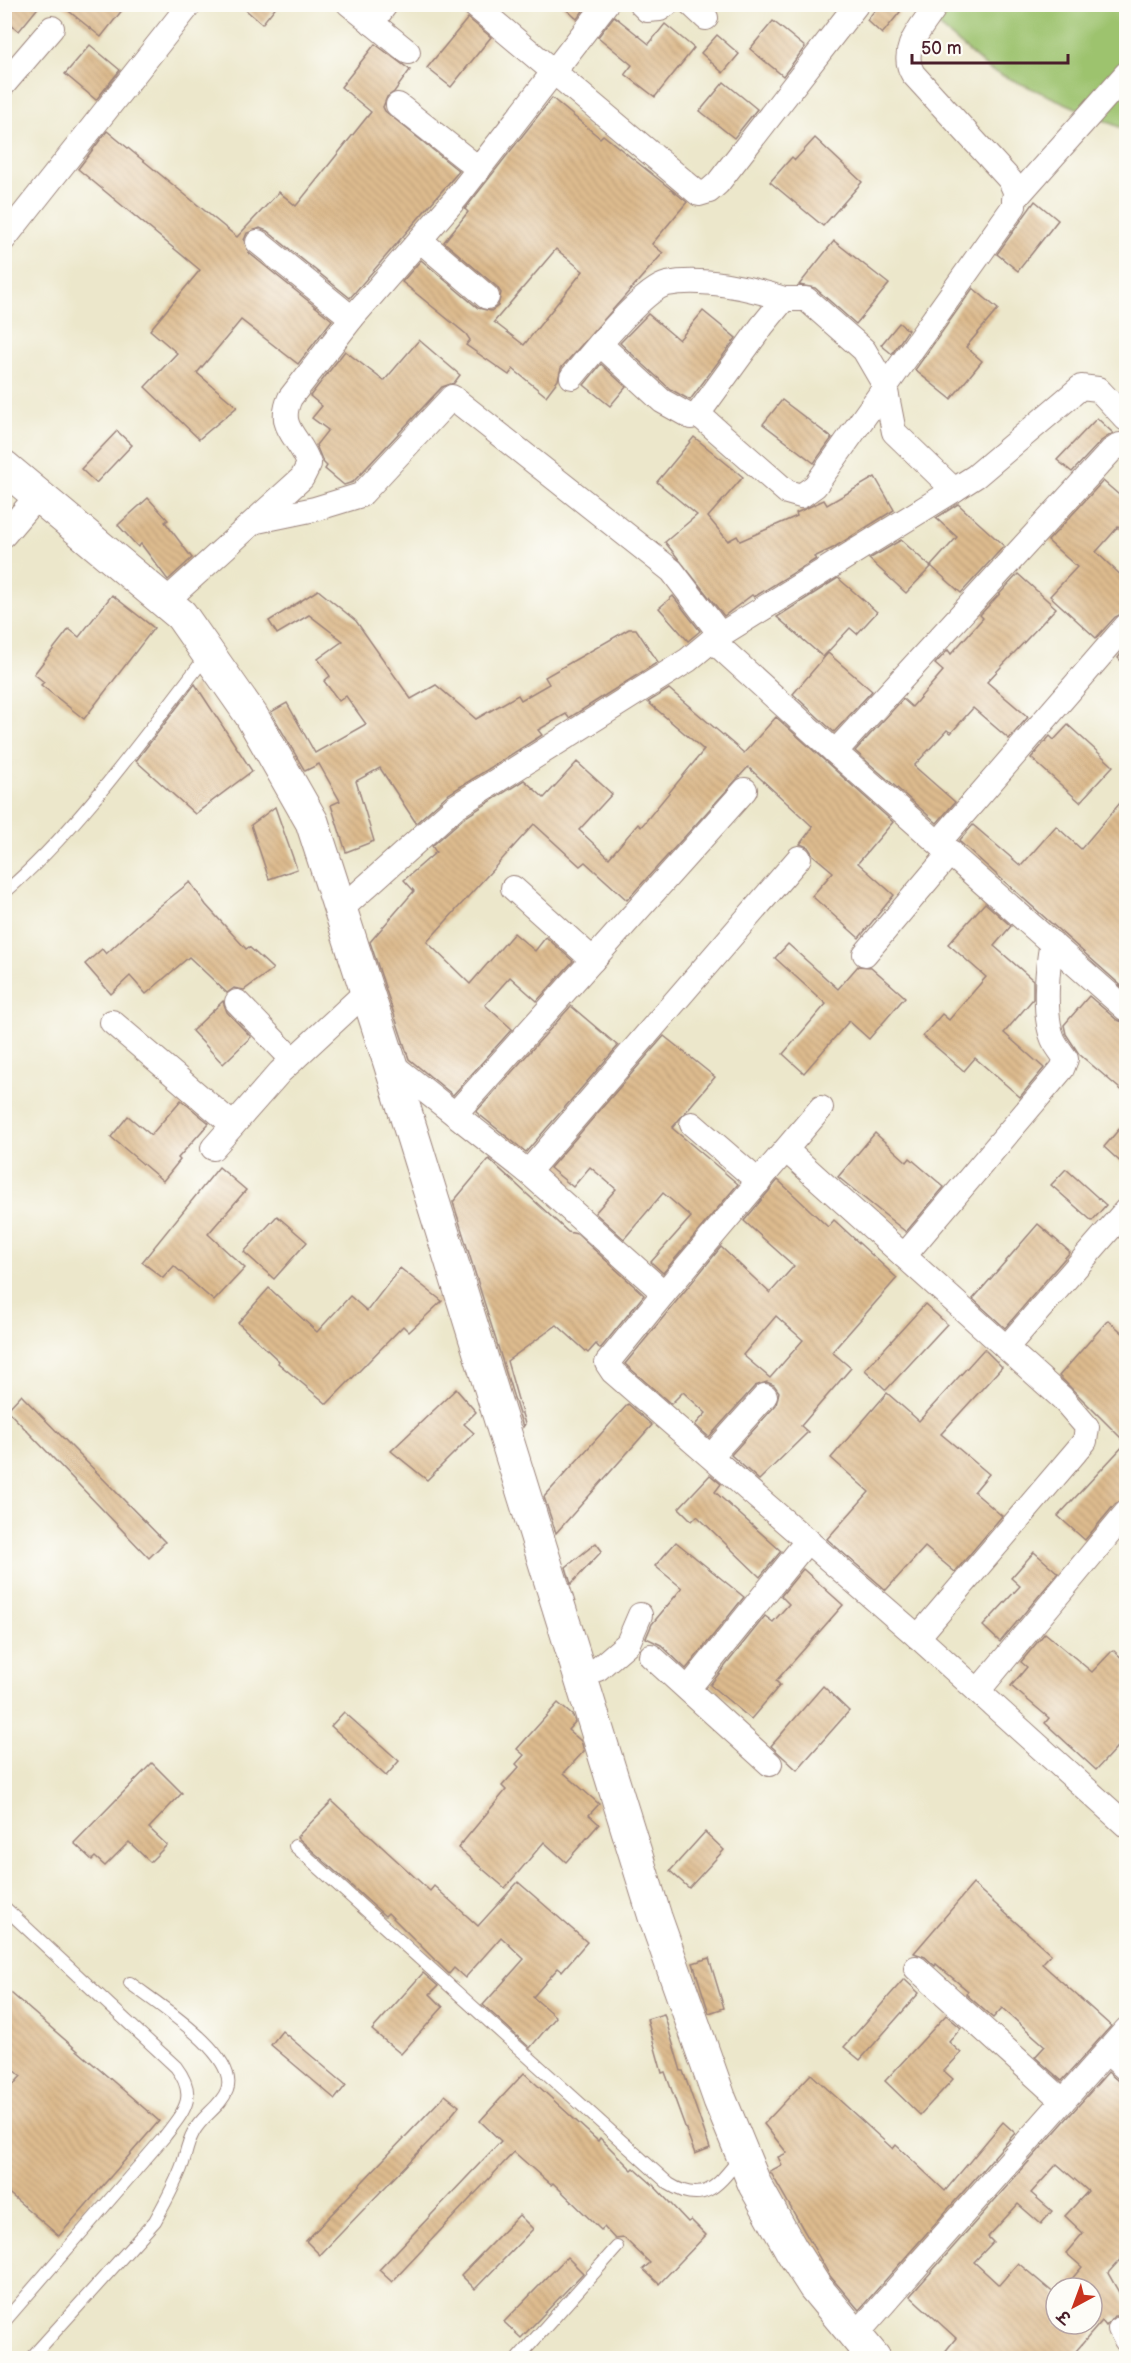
<svg xmlns="http://www.w3.org/2000/svg" width="1131" height="2363" font-family="'Balsamiq Sans','Playpen Sans Deva',sans-serif">
  <style>
    .green { fill: #9dc36e; stroke: #74714c; stroke-width: 1.5 }
    .building { fill: url(#building-back-hatch); fill-rule: evenodd }
    .lines { fill: none; stroke-linecap: round; stroke-linejoin: round }
    .lane-casing { stroke: #9b837b; stroke-width: 14 }
    .street-casing { stroke: #9b837b; stroke-width: 26 }
    .secondary-casing { stroke: #9b837b; stroke-width: 35 }
    .lane { stroke: #fff; stroke-width: 12 }
    .street { stroke: #fff; stroke-width: 24 }
    .secondary { stroke: #fff; stroke-width: 33 }
  </style>
  <defs>
    <pattern id="building-back-hatch" width="6" height="6" patternUnits="userSpaceOnUse" patternTransform="scale(1.5)"><rect width="6" height="6" fill="#ddbb8e"/><path d="M-1 5l2 2M0 0l6 6M5-1l2 2" fill="none" stroke="#bfa07b"/></pattern>
  </defs>
  <rect width="100%" height="100%" fill="#fdfcf7"/>
  <filter id="ink" filterUnits="userSpaceOnUse"><feTurbulence type="fractalNoise" baseFrequency=".0167" numOctaves="2"/><feDisplacementMap in="SourceGraphic" scale="12" xChannelSelector="R" yChannelSelector="G"/><feConvolveMatrix kernelMatrix="1 2 1 2 8 2 1 2 1" color-interpolation-filters="sRGB"/></filter>
  <filter id="wash" filterUnits="userSpaceOnUse"><feTurbulence type="fractalNoise" baseFrequency=".008" numOctaves="4" result="noise"/><feDisplacementMap in="SourceGraphic" scale="24" xChannelSelector="R" yChannelSelector="G"/><feGaussianBlur stdDeviation="1.35" result="paint"/><feColorMatrix in="noise" values="0 0 0 0 0 0 0 0 0 0 0 0 0 0 0 0 0 1.4 0 .05"/><feComposite in="paint" operator="in"/></filter>
  <g filter="url(#wash)">
    <rect width="100%" height="100%" fill="#ece7cb"/>
    <polygon class="green" points="915,5 1126,5 1126,130 990,70"/>
    <g id="blocks">
      <g class="building">
        <polygon points="4,4 41,4 19,31 4,19"/>
        <polygon points="60,4 127,4 101,37"/>
        <polygon points="239,4 278,4 262,24"/>
        <polygon points="560,4 588,4 577,19"/>
        <polygon points="880,4 892,4 900,12 882,34 867,20"/>
        <polygon points="614,16 649,44 665,24 694,48 655,97 625,74 632,65 598,37"/>
        <polygon points="468,18 491,37 451,87 427,68"/>
        <polygon points="773,21 805,47 783,76 750,49"/>
        <polygon points="717,35 739,54 723,73 701,53"/>
        <polygon points="375,44 410,70 394,92 387,97 383,107 385,111 459,171 350,298 267,231 260,228 247,233 244,240 249,253 332,320 298,364 241,320 197,373 237,407 199,439 145,387 177,353 150,330 200,270 78,169 107,131 237,237 279,192 296,206 371,112 341,87"/>
        <polygon points="90,45 120,70 96,100 65,74"/>
        <polygon points="724,82 757,109 734,138 700,111"/>
        <path d="M 552,98 L 600,138 L 603,135 L 687,202 L 652,244 L 663,253 L 561,368 L 558,380 L 546,396 L 513,369 L 509,375 L 466,345 L 470,340 L 466,334 L 402,282 L 421,260 L 478,308 L 491,311 L 498,306 L 501,293 L 497,287 L 444,242 L 468,212 L 465,209 ZM 556,249 L 583,271 L 524,345 L 494,322 Z"/>
        <polygon points="815,138 862,182 823,226 770,182 792,157 795,160"/>
        <polygon points="1035,201 1058,220 1018,271 997,254"/>
        <polygon points="834,241 889,284 856,324 815,288 799,285"/>
        <polygon points="973,288 998,309 966,347 982,361 951,399 915,370"/>
        <polygon points="703,311 736,338 690,400 670,389 620,343 648,314 679,340"/>
        <polygon points="899,323 908,330 892,354 881,345"/>
        <polygon points="419,340 460,375 454,383 442,387 353,482 344,485 325,469 327,466 323,462 316,445 328,430 312,418 322,406 310,396 345,351 384,381"/>
        <polygon points="601,364 626,387 610,406 584,385"/>
        <polygon points="782,400 832,438 814,463 763,424"/>
        <polygon points="1097,418 1113,433 1101,441 1072,472 1057,460"/>
        <polygon points="117,431 132,445 96,483 81,469"/>
        <polygon points="694,437 743,477 708,517 728,541 737,536 740,541 797,516 796,513 824,500 827,505 875,477 894,510 833,548 814,557 816,559 754,597 752,595 724,616 665,542 697,515 657,482"/>
        <polygon points="1103,481 1126,501 1126,534 1118,527 1096,552 1126,580 1126,612 1115,617 1096,638 1050,596 1077,567 1048,541"/>
        <polygon points="148,498 168,520 165,522 192,558 168,580 141,544 138,547 118,525"/>
        <polygon points="958,504 1004,546 961,593 931,566 957,537 936,518"/>
        <polygon points="901,540 931,567 906,593 869,559"/>
        <polygon points="1018,574 1056,608 987,682 1028,717 1009,739 973,708 951,733 947,730 914,766 955,802 937,823 855,751 903,699 912,707 943,671 935,664 948,650 951,654 983,618 980,615"/>
        <polygon points="838,578 877,612 857,634 850,628 823,657 777,617"/>
        <polygon points="318,590 356,621 411,699 436,685 476,719 518,695 521,700 549,684 545,677 629,629 636,629 658,662 569,718 566,714 538,730 542,735 447,795 416,823 380,768 356,781 374,841 346,852 331,805 340,801 319,764 305,771 271,712 287,703 315,753 366,724 346,696 339,701 324,681 330,676 318,659 343,641 309,615 277,634 269,621"/>
        <polygon points="112,595 154,628 84,719 41,685 44,682 34,674 69,629 79,637"/>
        <polygon points="673,596 700,631 688,641 659,608"/>
        <polygon points="1126,647 1126,666 1118,658"/>
        <polygon points="828,653 872,691 834,732 793,694"/>
        <polygon points="195,684 252,771 195,814 136,761"/>
        <polygon points="669,689 744,753 776,717 893,822 858,863 894,895 859,938 812,896 833,872 813,855 808,847 800,844 813,827 748,767 627,900 585,862 580,866 534,824 427,942 470,984 514,933 535,951 546,937 573,961 537,1001 510,977 485,1005 512,1029 453,1095 409,1059 370,942 414,891 404,880 436,852 432,846 464,818 524,780 544,798 577,762 612,794 579,830 609,858 638,824 641,827 704,750 648,702"/>
        <polygon points="1068,725 1113,766 1080,802 1031,758 1050,736 1054,740"/>
        <polygon points="1126,796 1126,990 959,841 973,825 1021,866 1056,826 1081,849"/>
        <polygon points="275,807 297,869 269,879 251,825"/>
        <polygon points="190,882 206,905 246,949 249,947 273,969 244,990 234,988 227,993 189,957 146,994 130,976 111,994 85,964 102,949 106,954 146,917"/>
        <polygon points="985,903 1011,926 994,946 1033,980 1033,999 1004,1033 1044,1068 1020,1097 975,1058 964,1071 923,1036 942,1014 949,1020 986,977 948,944"/>
        <polygon points="788,944 838,989 858,966 871,967 905,997 869,1039 849,1021 804,1073 783,1054 826,1004 775,958"/>
        <polygon points="1089,996 1117,1020 1126,1023 1126,1094 1079,1054 1066,1034 1064,1025"/>
        <polygon points="223,1001 227,1012 251,1037 223,1064 192,1031"/>
        <polygon points="571,1006 618,1046 526,1152 476,1112"/>
        <polygon points="664,1036 715,1077 672,1128 738,1184 663,1273 651,1262 691,1217 663,1193 624,1239 595,1213 616,1189 590,1167 573,1187 550,1168"/>
        <polygon points="181,1100 209,1123 178,1158 180,1160 163,1181 111,1137 128,1116 151,1135"/>
        <polygon points="1126,1121 1126,1167 1104,1147"/>
        <polygon points="875,1133 907,1162 910,1158 944,1187 906,1232 838,1177"/>
        <polygon points="489,1159 568,1232 577,1234 644,1295 600,1349 596,1344 588,1353 557,1325 507,1361 525,1424 523,1427 453,1202"/>
        <polygon points="219,1167 246,1190 208,1234 245,1268 214,1301 174,1266 163,1278 142,1262"/>
        <polygon points="1066,1169 1106,1205 1092,1221 1051,1185"/>
        <path d="M 778,1180 L 828,1227 L 834,1220 L 897,1278 L 832,1352 L 851,1368 L 801,1426 L 808,1432 L 759,1480 L 731,1455 L 776,1405 L 779,1392 L 774,1385 L 767,1382 L 755,1386 L 709,1437 L 695,1425 L 706,1413 L 683,1392 L 671,1404 L 625,1364 L 721,1247 L 770,1293 L 794,1266 L 744,1221 ZM 776,1316 L 803,1340 L 770,1378 L 743,1355 Z"/>
        <polygon points="277,1216 307,1242 274,1279 244,1252"/>
        <polygon points="1038,1224 1070,1252 1005,1328 973,1299"/>
        <polygon points="400,1268 442,1301 409,1332 403,1326 327,1404 278,1363 279,1361 238,1323 269,1288 317,1332 350,1296 367,1311"/>
        <polygon points="925,1304 947,1324 886,1390 865,1370"/>
        <polygon points="1108,1320 1126,1336 1126,1498 1115,1504 1085,1540 1058,1516 1126,1443 1059,1376"/>
        <polygon points="984,1349 1002,1367 941,1434 989,1474 974,1492 1002,1516 955,1572 925,1547 886,1590 827,1539 869,1492 831,1458 887,1393 919,1421"/>
        <polygon points="456,1389 476,1412 464,1424 474,1433 427,1480 391,1451"/>
        <polygon points="21,1395 165,1542 149,1558 7,1410"/>
        <polygon points="628,1404 652,1425 556,1533 544,1497"/>
        <polygon points="710,1475 721,1484 715,1492 781,1551 760,1577 697,1516 692,1521 679,1508"/>
        <polygon points="676,1542 744,1597 686,1669 661,1645 646,1638 652,1624 682,1588 655,1566"/>
        <polygon points="596,1543 602,1551 571,1584 566,1567"/>
        <polygon points="1034,1552 1058,1573 1000,1642 983,1626 1020,1586 1011,1578"/>
        <polygon points="803,1569 843,1605 776,1681 780,1685 751,1719 710,1685 765,1616 773,1622 789,1604 781,1596"/>
        <polygon points="1045,1633 1092,1672 1113,1650 1126,1662 1126,1737 1096,1770 1045,1723 1049,1718 1011,1686 1027,1667 1021,1662"/>
        <polygon points="823,1686 849,1711 797,1770 771,1746"/>
        <polygon points="558,1703 573,1716 575,1722 568,1730 581,1741 584,1751 564,1773 599,1804 589,1815 599,1824 566,1862 544,1842 505,1888 458,1848 506,1790 502,1786 519,1767 516,1764 524,1755 517,1749"/>
        <polygon points="344,1712 399,1761 386,1776 331,1726"/>
        <polygon points="152,1763 182,1793 149,1828 167,1845 150,1862 129,1842 105,1866 95,1857 92,1860 74,1843"/>
        <polygon points="332,1801 430,1891 434,1886 478,1926 518,1882 587,1942 562,1971 558,1968 533,1997 556,2017 530,2048 483,2005 524,1959 501,1937 465,1978 454,1968 449,1974 388,1913 385,1916 297,1837"/>
        <polygon points="705,1832 724,1850 689,1888 670,1871"/>
        <polygon points="973,1884 1051,1954 1042,1964 1111,2026 1062,2081 1035,2057 1045,2046 1002,2008 993,2018 966,1994 968,1991 936,1964 935,1966 925,1957 914,1953"/>
        <polygon points="709,1958 724,2008 709,2013 693,1963"/>
        <polygon points="423,1973 438,1986 430,1994 443,2007 401,2054 372,2030"/>
        <polygon points="904,1979 919,1993 860,2060 844,2047"/>
        <polygon points="4,1987 159,2121 59,2236 4,2189 4,2095 21,2076 4,2061"/>
        <polygon points="664,2014 681,2071 683,2071 710,2148 695,2154 665,2072 662,2073 647,2019"/>
        <polygon points="946,2015 961,2028 949,2042 961,2053 944,2071 953,2079 920,2115 885,2081"/>
        <polygon points="282,2031 346,2085 335,2099 271,2045"/>
        <path d="M 1108,2072 L 1117,2080 L 1126,2083 L 1126,2253 L 1108,2273 L 1126,2305 L 1126,2316 L 1114,2316 L 1106,2326 L 1102,2321 L 1070,2358 L 940,2358 L 956,2338 L 910,2296 ZM 1057,2164 L 1088,2191 L 1065,2216 L 1083,2233 L 1066,2253 L 1082,2267 L 1064,2288 L 1092,2288 L 1092,2324 L 1056,2324 L 1056,2295 L 1018,2263 L 999,2285 L 974,2262 L 993,2242 L 988,2237 L 1018,2204 L 1041,2224 L 1052,2211 L 1031,2193 Z"/>
        <polygon points="524,2073 598,2141 600,2138 632,2170 634,2168 653,2185 688,2222 691,2220 706,2235 659,2284 643,2269 650,2263 624,2238 615,2239 604,2227 601,2230 553,2183 551,2185 514,2152 392,2282 379,2270 501,2141 480,2121"/>
        <polygon points="811,2074 893,2149 896,2145 945,2191 1003,2122 1015,2133 859,2310 830,2276 770,2171 782,2165 778,2157 787,2153 764,2124"/>
        <polygon points="445,2095 459,2106 436,2134 320,2255 306,2241"/>
        <polygon points="519,2215 533,2229 475,2289 461,2275"/>
        <polygon points="567,2257 583,2273 521,2338 504,2322"/>
      </g>
    </g>
  </g>
  <g filter="url(#ink)">
    <use href="#blocks" fill-opacity="0" stroke="#9b837b" stroke-width="1.5"/>
    <g class="lines">
      <g class="lane-casing">
        <g id="lane">
          <path d="M 4,893 C 79,829 147,732 208,654"/>
          <path d="M 295,1846 L 669,2184 C 704,2206 718,2185 740,2158"/>
          <path d="M 4,1907 L 176,2067 C 198,2096 185,2110 165,2136 L 4,2322"/>
          <path d="M 31,2358 L 155,2221 C 165,2203 176,2183 183,2163 C 186,2153 188,2142 193,2133 C 201,2116 221,2107 227,2090 C 240,2055 154,2002 130,1983"/>
          <polyline points="518,2358 617,2247"/>
        </g>
      </g>
      <g class="street-casing">
        <g id="street">
          <polyline points="349,4 408,52"/>
          <polyline points="473,4 699,194 709,191 718,183 857,4"/>
          <polyline points="641,4 647,10 660,9 667,4"/>
          <polyline points="691,4 706,18"/>
          <polyline points="372,23 386,4"/>
          <polyline points="4,84 52,28"/>
          <polyline points="398,105 479,169"/>
          <polyline points="1014,200 1126,74"/>
          <polyline points="4,239 190,4"/>
          <polyline points="420,240 487,297"/>
          <polyline points="258,242 352,318"/>
          <polyline points="600,344 662,401 691,417 698,414 762,326 784,299 806,299 864,350 885,386 894,432 954,490 976,476 1081,387 1098,389 1126,419"/>
          <path d="M 572,377 C 589,357 643,289 667,284 C 702,277 751,288 784,299"/>
          <path d="M 698,414 L 787,492 L 801,496 L 815,486 L 1014,206 L 1015,191 L 1010,180 L 913,74 C 899,51 920,29 933,10"/>
          <polyline points="257,521 315,509 361,495 452,397 672,571 720,634"/>
          <polyline points="4,535 38,495"/>
          <path d="M 165,602 L 302,478 L 309,464 C 300,436 276,429 290,398 L 352,318 L 457,197 L 606,4"/>
          <polyline points="712,640 954,490"/>
          <polyline points="835,752 1111,451 1120,445 1126,445"/>
          <polyline points="939,842 1126,626"/>
          <polyline points="513,888 593,960"/>
          <polyline points="339,911 455,807 688,660 712,640 835,752 1126,1009"/>
          <polyline points="865,954 951,852"/>
          <polyline points="237,1002 293,1060"/>
          <polyline points="112,1022 233,1125"/>
          <polyline points="390,1063 528,1172 664,1293 607,1363 613,1372 918,1637 1126,1825"/>
          <polyline points="455,1114 745,790"/>
          <polyline points="692,1124 759,1182"/>
          <polyline points="213,1148 280,1072 366,992"/>
          <polyline points="786,1150 1062,1398 1087,1427 1085,1441 918,1637"/>
          <polyline points="528,1172 799,858"/>
          <path d="M 904,1256 L 1062,1069 L 1066,1059 C 1062,1053 1056,1046 1053,1039 C 1043,1016 1047,967 1052,943"/>
          <polyline points="664,1293 821,1108"/>
          <polyline points="1006,1348 1126,1210"/>
          <polyline points="712,1455 765,1396"/>
          <polyline points="651,1656 770,1764"/>
          <polyline points="579,1674 598,1669 628,1643 640,1615"/>
          <polyline points="688,1689 808,1540"/>
          <polyline points="978,1691 1126,1513"/>
          <polyline points="916,1968 1063,2101"/>
          <polyline points="1107,2052 1126,2069"/>
          <polyline points="1120,2329 1126,2340"/>
          <polyline points="854,2337 1126,2030"/>
        </g>
      </g>
      <g class="secondary-casing">
        <polyline id="secondary" points="4,467 181,615 251,715 312,822 390,1063 655,1917 720,2100 755,2185 792,2251 815,2287 874,2358"/>
      </g>
      <use href="#lane" class="lane"/>
      <use href="#street" class="street"/>
      <use href="#secondary" class="secondary"/>
    </g>
  </g>
  <rect width="1131" height="2363" fill="none" stroke="#fdfcf7" stroke-width="24"/>
  <g transform="translate(1074 2306) rotate(221)"><circle r="28" fill="#fdfcf7" stroke="#b5a4a5" stroke-width="1.5"/>
  <path d="M0-4.5L10 22L0 15L-10 22Z" fill="#c8321e"/>
  <text y="-9" font-size="16" font-weight="bold" text-anchor="middle" fill="#4a1f2b">उ</text>
  </g>
  <path d="M912 54v9h156v-9" fill="none" stroke="#4a1f2b" stroke-width="3"/>
  <text x="921" y="54" font-size="18" fill="#4a1f2b" stroke="#fdfcf7" stroke-width="4.5" paint-order="stroke">50 m</text>
</svg>
